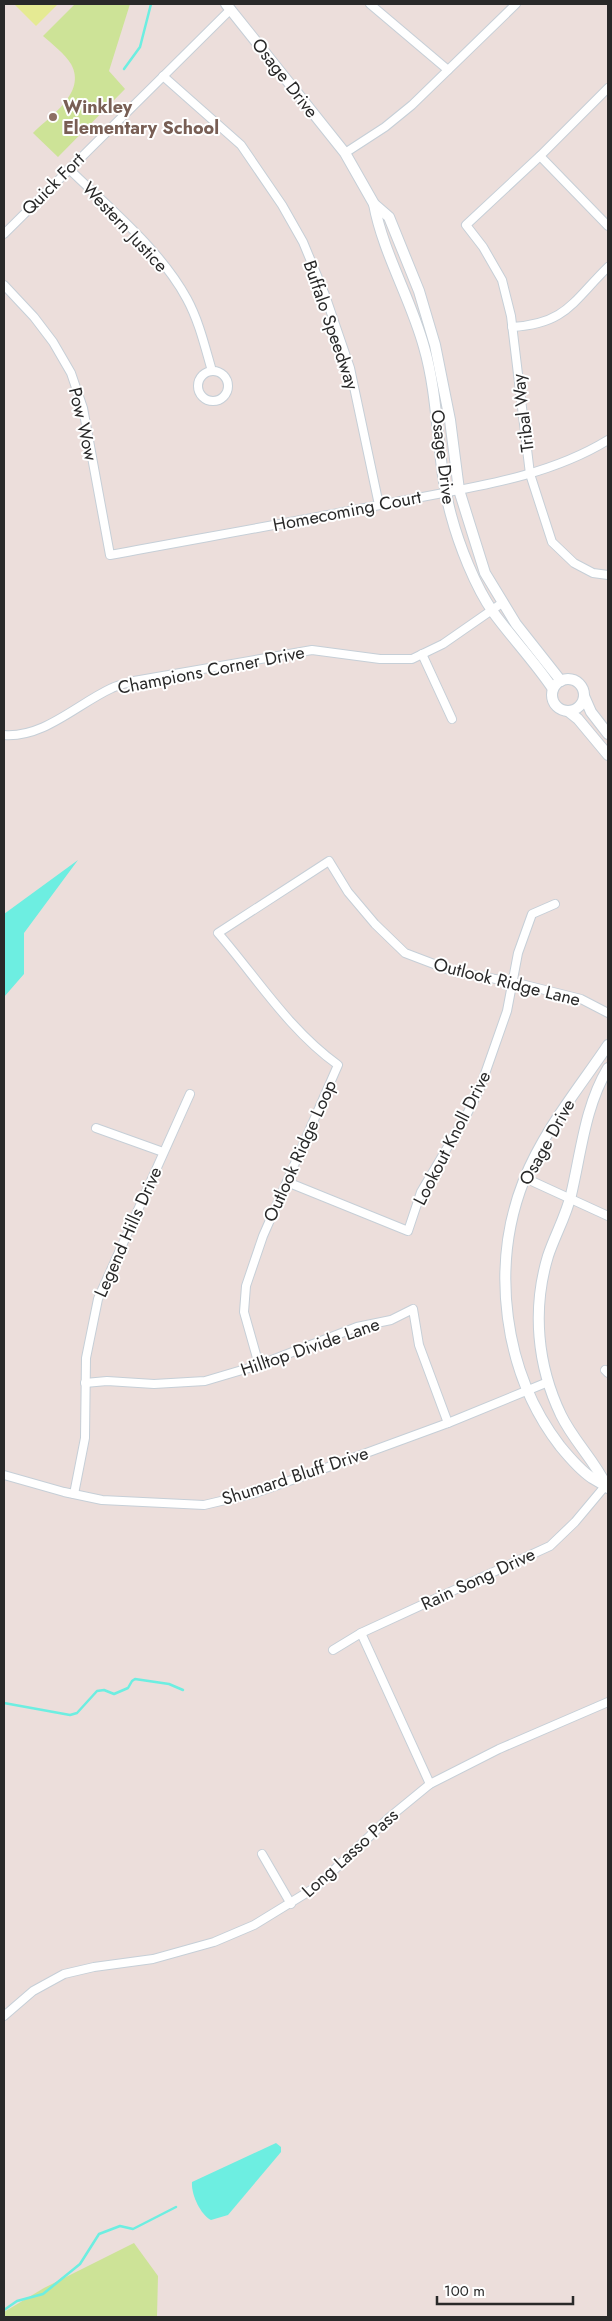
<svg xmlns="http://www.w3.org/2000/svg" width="612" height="2321" font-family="Jost,sans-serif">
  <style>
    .green { fill: #cde397 }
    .pitch { fill: #e5ea93 }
    .water { fill: #6deee1 }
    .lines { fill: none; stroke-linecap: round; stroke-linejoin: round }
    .stream { stroke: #6deee1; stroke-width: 2.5 }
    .street-casing { stroke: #c6cfd7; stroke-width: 10 }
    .secondary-casing { stroke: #c6cfd7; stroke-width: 12 }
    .street { stroke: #fff; stroke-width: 8 }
    .secondary { stroke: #fff; stroke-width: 10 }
    .education-dot { fill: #8d6e63; stroke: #fff; stroke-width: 2 }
    .labels { text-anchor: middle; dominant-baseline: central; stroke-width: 4; stroke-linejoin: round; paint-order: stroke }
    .street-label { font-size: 18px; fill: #292929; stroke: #fff }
    .education-label { font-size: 18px; font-weight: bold; fill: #785e54; stroke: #fff; text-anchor: start }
  </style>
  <rect width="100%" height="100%" fill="#ecdedb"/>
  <g class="green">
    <path d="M 75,4 L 130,4 L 109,71 L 125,89 L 58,157 L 33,133 C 50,116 87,93 71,64 C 65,54 52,44 43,36 Z"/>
    <polygon points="134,2243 158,2276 157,2317 4,2317 4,2312 44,2288"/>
  </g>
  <polygon class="pitch" points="14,4 58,4 36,26"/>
  <g class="water">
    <polygon points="78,860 24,933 24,974 4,997 4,914"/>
    <path d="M 276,2143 L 281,2147 L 281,2152 L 228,2215 L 211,2220 C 200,2214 191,2194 192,2182 Z"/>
  </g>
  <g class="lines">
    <g class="stream">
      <polyline points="124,69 140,47 151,4"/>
      <polyline points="4,1703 70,1715 77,1713 97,1691 104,1690 114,1694 128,1688 132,1681 135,1679 169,1684 183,1690"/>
      <polyline points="4,2310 17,2301 43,2294 80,2264 99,2234 120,2226 133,2229 176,2207"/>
    </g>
    <g class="street-casing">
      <g id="street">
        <polyline points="370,4 448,70"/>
        <polyline points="163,76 241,145 282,205 303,242 325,295 350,368 379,505"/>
        <polyline points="608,88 540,156 466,225 483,247 502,280 511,316 530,474 552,542 574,563 593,573 608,575"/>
        <polyline points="345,153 385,127 412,105 516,4"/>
        <polyline points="540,156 608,226"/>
        <path d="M 69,169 C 109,208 160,249 187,299 C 199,321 205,347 212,371"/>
        <polyline points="4,234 231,9"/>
        <path d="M 4,285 L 34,317 L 53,342 L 71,373 L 83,408 L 110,555 C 207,537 304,520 401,501 C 471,487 546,478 608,440"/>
        <path d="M 512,327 C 566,324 573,301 608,267"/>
        <circle cx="213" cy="386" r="15"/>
        <polyline points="422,654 452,719"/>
        <path d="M 4,735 C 44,738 77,704 112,688 C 118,685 127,683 134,681 L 312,650 L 380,659 L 412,659 L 443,644 L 502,603"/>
        <polyline points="96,1128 163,1152"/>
        <polyline points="525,1178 608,1216"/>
        <polyline points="287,1182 408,1231 421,1192 466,1116 480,1088 507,1011 518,953 532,914 555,904"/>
        <path d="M 259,1365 L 244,1312 L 246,1286 L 263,1236 L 338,1065 C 289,1030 257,978 218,933 L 329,861 L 348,892 L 375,924 L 405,953 L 455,972 L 513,982 L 581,999 L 608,1013"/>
        <polyline points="605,1370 608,1373"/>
        <polyline points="85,1383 107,1381 154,1384 205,1381 259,1365 357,1327 391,1320 413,1309 419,1345 448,1423"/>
        <polyline points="4,1475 64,1492 102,1500 204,1505 255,1493 309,1474 448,1423 548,1382"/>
        <polyline points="74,1494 85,1438 86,1358 98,1299 190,1094"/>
        <polyline points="361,1633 430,1784"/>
        <polyline points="333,1650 361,1633 550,1546 575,1522 606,1485"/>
        <polyline points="262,1854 291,1904"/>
        <polyline points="4,2016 33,1991 64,1974 94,1967 153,1959 214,1942 254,1925 316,1887 391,1816 430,1784 499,1749 608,1702"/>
      </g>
    </g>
    <g class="secondary-casing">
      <g id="secondary">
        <polyline points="226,4 345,153 374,204 389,217 419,291 435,345 450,420 459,490 485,573 516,624 561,681"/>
        <path d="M 374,204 C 383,253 411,299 424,347 C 440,402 436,460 451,515 C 459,545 475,586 493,612 C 512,638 535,662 553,689"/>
        <circle cx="568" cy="695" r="16"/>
        <polyline points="584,696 591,712 608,734"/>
        <polyline points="568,711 578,719 608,755"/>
        <path d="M 608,1045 C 579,1088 544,1130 524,1180 C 490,1266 503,1372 560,1446 C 569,1457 580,1470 592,1478 C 597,1481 603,1484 608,1488"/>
        <path d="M 606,1485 C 594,1460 573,1440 561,1415 C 537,1365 532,1309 548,1256 C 555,1235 566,1216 571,1195 C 581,1153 585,1106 608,1068"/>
      </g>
    </g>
    <use href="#street" class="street"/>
    <use href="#secondary" class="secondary"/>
  </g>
  <circle class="education-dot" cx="53" cy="117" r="5"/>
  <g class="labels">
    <g class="street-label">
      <text transform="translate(285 78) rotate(52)">Osage Drive</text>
      <text transform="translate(53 184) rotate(-45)">Quick Fort</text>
      <text transform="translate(125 227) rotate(47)">Western Justice</text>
      <text transform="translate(331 325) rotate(71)">Buffalo Speedway</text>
      <text transform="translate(523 413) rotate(-97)">Tribal Way</text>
      <text transform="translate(83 424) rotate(77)">Pow Wow</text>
      <text transform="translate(443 457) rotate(83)">Osage Drive</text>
      <text transform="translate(347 511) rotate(-11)">Homecoming Court</text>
      <text transform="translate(211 670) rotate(-11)">Champions Corner Drive</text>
      <text transform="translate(507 982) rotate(14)">Outlook Ridge Lane</text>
      <text transform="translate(452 1138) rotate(-63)">Lookout Knoll Drive</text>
      <text transform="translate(547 1142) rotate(-61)">Osage Drive</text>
      <text transform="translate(300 1151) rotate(-66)">Outlook Ridge Loop</text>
      <text transform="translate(128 1232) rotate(-66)">Legend Hills Drive</text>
      <text transform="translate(310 1347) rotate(-19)">Hilltop Divide Lane</text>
      <text transform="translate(295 1476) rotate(-18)">Shumard Bluff Drive</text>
      <text transform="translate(478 1579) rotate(-25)">Rain Song Drive</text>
      <text transform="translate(350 1853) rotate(-42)">Long Lasso Pass</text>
    </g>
    <g class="education-label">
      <text x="63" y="107">Winkley<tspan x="63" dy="21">Elementary School</tspan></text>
    </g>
  </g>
  <rect width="612" height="2321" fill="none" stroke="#292929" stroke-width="10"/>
  <path d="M437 2296v8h136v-8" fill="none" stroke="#292929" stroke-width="2.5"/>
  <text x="444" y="2296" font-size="15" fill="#292929" stroke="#ffffff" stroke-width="4" paint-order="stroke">100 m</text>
</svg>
